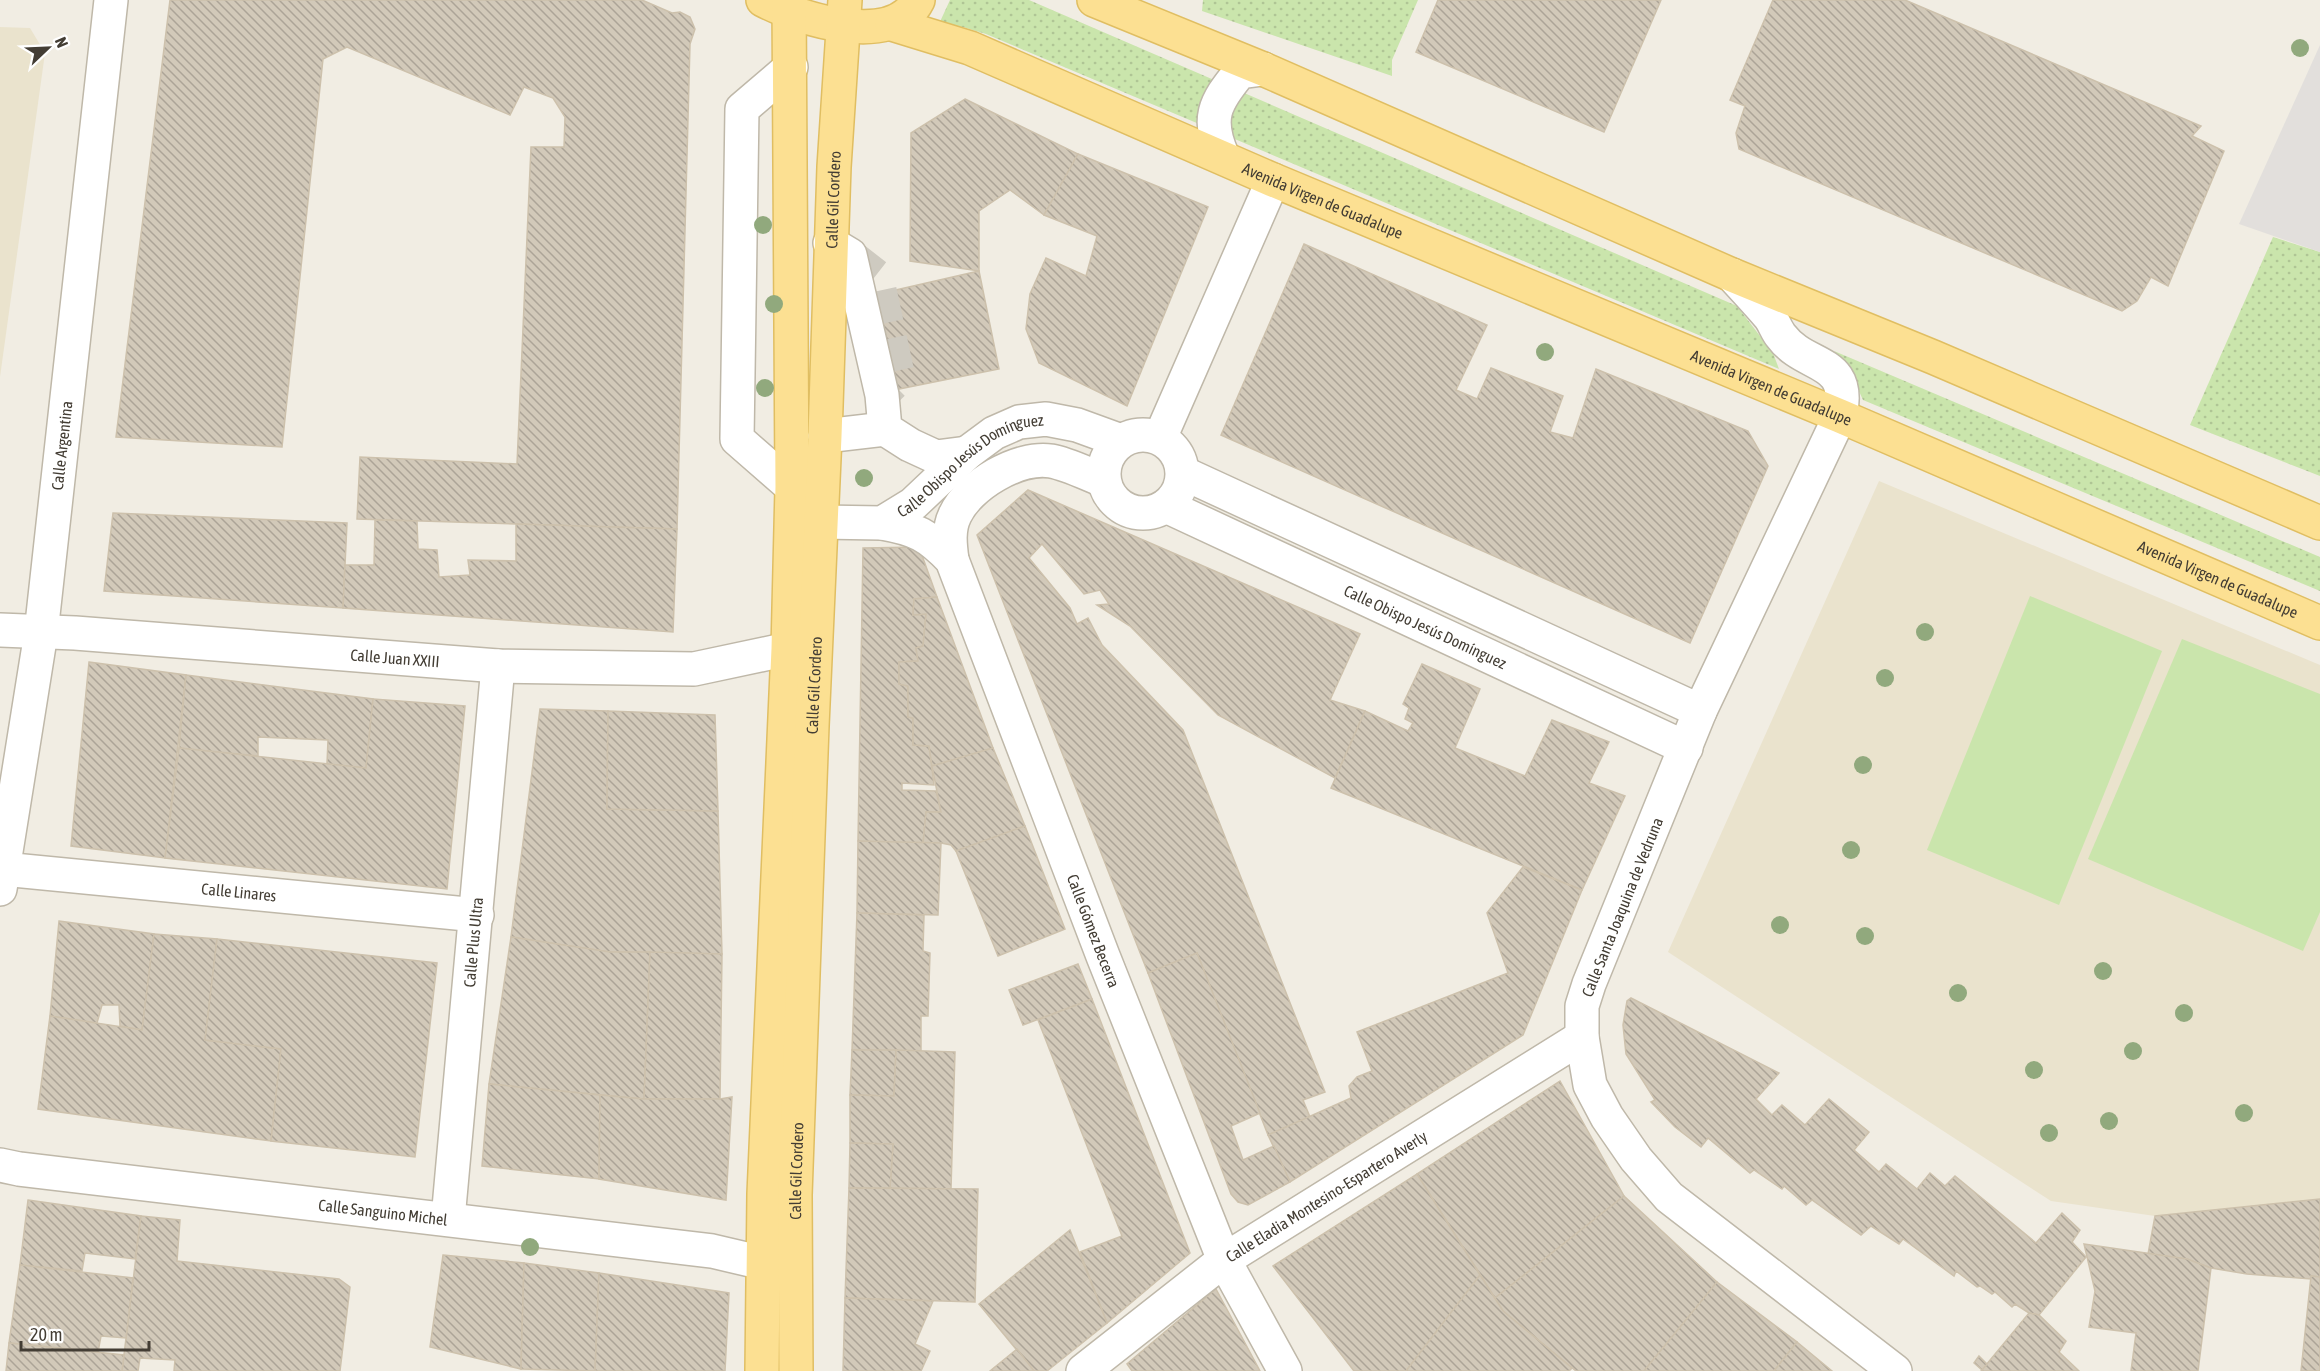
<svg xmlns="http://www.w3.org/2000/svg" width="2320" height="1371" font-family="'Asap Condensed',sans-serif">
  <style>
    .education { fill: #eae3cd }
    .green { fill: #cae5ac }
    .garden { fill: url(#garden-dots) }
    .parking { fill: #e2dfdc }
    .building { fill: url(#building-back-hatch); stroke: #cdc1ac; stroke-width: 1.5 }
    .lines { fill: none; stroke-linecap: round; stroke-linejoin: round }
    .minor-tunnel { stroke: #cecac0; stroke-width: 33; stroke-dasharray: 33 16; stroke-linecap: butt }
    .minor-casing { stroke: #bfb8a9; stroke-width: 36 }
    .major-casing { stroke: #e0be62; stroke-width: 36 }
    .minor { stroke: #fff; stroke-width: 33 }
    .major { stroke: #fce092; stroke-width: 33 }
    .tree { fill: #91a97d }
    .labels { text-anchor: middle; dominant-baseline: central; stroke-width: 4.5; stroke-linejoin: round; paint-order: stroke }
    .street-label { font-size: 16px; fill: #433d34; stroke: #fff }
  </style>
  <defs>
    <pattern id="garden-dots" width="8" height="8" patternUnits="userSpaceOnUse" patternTransform="scale(1.5)"><rect width="8" height="8" fill="#cae5ac"/><path d="M2 2h.1M6 6h.1" fill="none" stroke="#afc595" stroke-width="1.8" stroke-linecap="round"/></pattern>
    <pattern id="building-back-hatch" width="6" height="6" patternUnits="userSpaceOnUse" patternTransform="scale(1.5)"><rect width="6" height="6" fill="#d2c9b9"/><path d="M-1 5l2 2M0 0l6 6M5-1l2 2" fill="none" stroke="#aca497"/></pattern>
  </defs>
  <rect width="100%" height="100%" fill="#f1ede3"/>
  <g class="education">
    <polygon points="0,27 30,28 45,53 0,377"/>
    <polygon points="1879,481 2320,665 2320,1200 2155,1216 2051,1201 1668,952"/>
  </g>
  <g class="green">
    <polygon points="2030,596 2162,651 2059,905 1927,850"/>
    <polygon points="2182,639 2320,694 2320,912 2303,951 2088,859"/>
  </g>
  <g class="garden">
    <polygon points="950,0 1029,0 1737,306 1773,353 1779,369 986,34 963,27 938,26"/>
    <polygon points="1203,0 1418,0 1392,60 1392,76 1202,11"/>
    <polygon points="2273,237 2320,252 2320,476 2190,425"/>
    <polygon points="1834,351 2320,557 2320,591 1863,400 1848,367"/>
  </g>
  <polygon class="parking" points="2320,45 2320,252 2239,224"/>
  <g class="building">
    <polygon points="170,0 642,0 672,13 680,12 690,17 695,29 690,44 677,529 357,519 360,457 517,464 531,147 564,147 565,117 553,98 524,87 510,115 347,47 323,59 282,447 116,437"/>
    <polygon points="1438,0 1661,0 1604,132 1416,52"/>
    <polygon points="1773,0 1905,0 2201,126 2192,136 2224,151 2168,286 2151,277 2137,301 2122,311 1739,149 1736,133 1745,106 1730,100"/>
    <polygon points="965,99 1078,154 1044,215 1010,190 979,211 979,271 910,261 911,133"/>
    <polygon points="1078,154 1208,207 1127,406 1039,363 1026,329 1030,294 1046,258 1086,276 1097,236 1044,215"/>
    <polygon points="1304,244 1487,325 1456,390 1477,399 1491,368 1563,396 1550,432 1573,438 1596,369 1748,431 1768,466 1690,643 1221,435"/>
    <polygon points="979,271 999,369 874,394 856,299"/>
    <polygon points="1028,490 1360,634 1330,700 1365,711 1335,778 1218,715 1130,626 1097,605 1109,604 1100,590 1084,594 1042,544 1029,558 1070,608 1077,624 1088,618 1102,645 1183,730 1325,1092 1303,1100 1310,1117 1268,1135 1197,953 1148,973 977,535"/>
    <polygon points="113,513 347,523 343,608 104,591"/>
    <polygon points="375,520 417,521 418,549 437,550 439,577 470,575 468,560 516,561 516,524 677,529 673,632 343,608 345,565 374,565"/>
    <polygon points="919,547 937,597 914,599 913,615 926,614 923,646 916,648 918,661 899,662 899,684 908,686 908,717 913,718 913,745 929,746 934,785 902,783 902,790 936,791 941,812 926,812 923,844 858,841 863,548"/>
    <polygon points="937,597 993,748 932,766 929,746 913,745 913,718 908,717 908,686 899,684 899,662 918,661 916,648 923,646 926,614 913,615 914,599"/>
    <polygon points="89,662 186,675 165,858 71,846"/>
    <polygon points="1422,664 1480,689 1455,748 1525,776 1552,720 1609,742 1589,783 1625,796 1582,890 1331,788 1365,711 1408,731 1413,723 1405,719 1409,708 1403,704"/>
    <polygon points="186,675 373,699 366,768 327,764 328,740 258,737 258,756 179,748"/>
    <polygon points="373,699 465,706 447,889 165,858 179,748 366,768"/>
    <polygon points="540,709 608,711 607,809 718,811 722,954 610,952 511,937"/>
    <polygon points="608,711 715,715 718,811 607,809"/>
    <polygon points="993,748 1025,826 956,851 951,845 941,843 923,844 926,812 941,812 932,766"/>
    <polygon points="1025,826 1065,929 998,956 956,851"/>
    <polygon points="858,841 941,843 938,915 857,913"/>
    <polygon points="1523,867 1582,890 1523,1035 1290,1182 1268,1135 1351,1098 1349,1086 1357,1077 1372,1071 1357,1032 1508,973 1487,913"/>
    <polygon points="857,913 924,915 923,951 930,953 928,1016 921,1016 921,1052 852,1050"/>
    <polygon points="59,921 154,934 142,1030 120,1026 119,1005 102,1005 97,1023 50,1016"/>
    <polygon points="154,934 217,939 205,1040 281,1049 271,1141 38,1109 50,1016 142,1030"/>
    <polygon points="511,937 610,952 650,952 644,1099 489,1084"/>
    <polygon points="217,939 437,963 415,1157 271,1141 281,1049 205,1040"/>
    <polygon points="650,952 722,954 720,1099 644,1099"/>
    <polygon points="1197,953 1260,1113 1231,1126 1243,1160 1274,1146 1290,1182 1248,1205 1238,1202 1231,1194 1148,973"/>
    <polygon points="1078,964 1092,999 1023,1025 1009,990"/>
    <polygon points="1631,998 1779,1073 1756,1099 1772,1115 1782,1105 1805,1125 1829,1099 1869,1132 1854,1150 1879,1172 1886,1164 1917,1189 1930,1173 1945,1186 1955,1176 2036,1243 2062,1213 2080,1230 2072,1242 2086,1257 2039,1315 2029,1313 2015,1304 2012,1307 1995,1292 1992,1294 1980,1286 1977,1287 1956,1271 1954,1276 1903,1239 1899,1244 1871,1226 1861,1235 1812,1200 1806,1205 1784,1186 1782,1189 1754,1170 1750,1173 1708,1138 1701,1147 1675,1127 1651,1102 1655,1100 1626,1054 1623,1025 1627,1001"/>
    <polygon points="1092,999 1190,1253 1107,1323 1080,1252 1122,1236 1038,1020"/>
    <polygon points="852,1050 896,1050 894,1096 850,1095"/>
    <polygon points="896,1050 955,1052 951,1189 890,1188 893,1144 850,1143 850,1095 894,1096"/>
    <polygon points="1560,1081 1624,1196 1495,1298 1417,1174"/>
    <polygon points="489,1084 600,1095 599,1179 482,1166"/>
    <polygon points="600,1095 644,1099 720,1099 732,1097 726,1200 599,1179"/>
    <polygon points="850,1143 893,1144 890,1188 849,1188"/>
    <polygon points="1417,1174 1480,1275 1406,1371 1354,1371 1273,1266"/>
    <polygon points="849,1188 978,1189 975,1302 845,1298"/>
    <polygon points="1624,1196 1717,1282 1644,1371 1576,1371 1503,1311 1495,1298"/>
    <polygon points="2320,1199 2320,1277 2311,1276 2311,1279 2247,1274 2211,1268 2187,1259 2148,1254 2155,1216"/>
    <polygon points="28,1200 141,1216 135,1259 85,1253 82,1271 20,1265"/>
    <polygon points="141,1216 180,1220 177,1261 339,1279 350,1287 340,1371 174,1371 175,1360 140,1358 138,1371 122,1371"/>
    <polygon points="1070,1230 1107,1323 1047,1371 1034,1371 979,1304"/>
    <polygon points="2084,1244 2187,1259 2211,1268 2198,1371 2131,1371 2136,1333 2089,1327 2095,1291"/>
    <polygon points="443,1255 524,1263 521,1369 430,1347"/>
    <polygon points="524,1263 599,1273 595,1371 521,1369"/>
    <polygon points="20,1265 133,1278 126,1338 101,1336 98,1352 9,1343"/>
    <polygon points="599,1273 729,1293 725,1371 595,1371"/>
    <polygon points="1480,1275 1503,1311 1572,1368 1569,1371 1406,1371"/>
    <polygon points="2311,1276 2320,1277 2320,1371 2301,1371"/>
    <polygon points="1717,1282 1797,1342 1774,1371 1644,1371"/>
    <polygon points="1216,1289 1260,1371 1132,1371 1127,1364"/>
    <polygon points="845,1298 933,1301 915,1344 930,1351 921,1371 843,1371"/>
    <polygon points="2029,1313 2039,1315 2066,1341 2059,1352 2079,1371 1981,1371"/>
    <polygon points="1797,1342 1832,1371 1774,1371"/>
    <polygon points="9,1343 124,1355 122,1371 6,1371"/>
    <polygon points="1017,1349 1034,1371 990,1371"/>
    <polygon points="1979,1356 1987,1364 1982,1370 1974,1363"/>
  </g>
  <g class="lines">
    <polyline class="minor-tunnel" points="850,255 877,276 899,378 882,395"/>
    <g class="minor-casing">
      <g id="minor">
        <polyline points="791,67 742,109 737,439 792,487"/>
        <path d="M 1223,157 C 1206,119 1214,103 1240,72 L 1263,69"/>
        <polyline points="830,243 850,255 882,395 885,429 910,445 936,457 967,453"/>
        <path d="M 1732,275 C 1744,288 1757,302 1769,316 C 1774,322 1776,330 1781,336 C 1806,370 1853,357 1840,416 L 1700,711 L 1589,984 L 1582,1006 L 1582,1037 L 1590,1085 L 1607,1117 L 1636,1159 L 1669,1197 L 1895,1371"/>
        <circle cx="1143" cy="474" r="39"/>
        <polyline points="825,436 885,429"/>
        <polyline points="1160,438 1273,180"/>
        <polyline points="1183,473 1700,711"/>
        <path id="s1" d="M 1166,506 L 1686,748"/>
        <path id="s2" d="M 882,523 C 916,529 928,535 952,560 L 1103,956 L 1224,1260 L 1285,1371"/>
        <path id="s3" d="M 792,526 L 820,522 L 882,523 L 913,504 L 967,453 L 994,433 L 1019,422 L 1046,419 L 1077,425 L 1121,441"/>
        <path d="M 952,560 C 950,545 948,529 955,515 C 969,485 1018,456 1051,461 C 1068,464 1087,474 1103,480"/>
        <path id="s4" d="M 0,630 L 75,633 L 498,666 L 694,669 L 788,649"/>
        <path id="s5" d="M 3,869 L 477,915"/>
        <path id="s6" d="M 0,889 L 41,633 L 111,0"/>
        <path id="s7" d="M 0,1165 L 19,1169 L 712,1251 L 763,1263"/>
        <path id="s8" d="M 448,1219 L 498,666"/>
        <path id="s9" d="M 1083,1371 L 1224,1260 L 1582,1037"/>
      </g>
    </g>
    <g class="major-casing">
      <g id="major">
        <path d="M 763,0 C 799,19 894,49 918,0"/>
        <polyline points="1094,0 1263,69 1732,275 1933,357 2320,523"/>
        <path id="s10" d="M 892,24 L 970,48 L 1273,180 L 1840,416 L 2320,623"/>
        <polyline points="762,1371 764,1194 788,649 792,487 789,0"/>
        <path id="s11" d="M 796,1371 L 795,1195 L 812,726 L 825,436 L 834,167 L 845,0"/>
      </g>
    </g>
    <use href="#minor" class="minor"/>
    <use href="#major" class="major"/>
  </g>
  <g class="tree">
    <circle cx="2300" cy="48" r="9"/>
    <circle cx="763" cy="225" r="9"/>
    <circle cx="774" cy="304" r="9"/>
    <circle cx="1545" cy="352" r="9"/>
    <circle cx="765" cy="388" r="9"/>
    <circle cx="864" cy="478" r="9"/>
    <circle cx="1925" cy="632" r="9"/>
    <circle cx="1885" cy="678" r="9"/>
    <circle cx="1863" cy="765" r="9"/>
    <circle cx="1851" cy="850" r="9"/>
    <circle cx="1780" cy="925" r="9"/>
    <circle cx="1865" cy="936" r="9"/>
    <circle cx="2103" cy="971" r="9"/>
    <circle cx="1958" cy="993" r="9"/>
    <circle cx="2184" cy="1013" r="9"/>
    <circle cx="2133" cy="1051" r="9"/>
    <circle cx="2034" cy="1070" r="9"/>
    <circle cx="2244" cy="1113" r="9"/>
    <circle cx="2109" cy="1121" r="9"/>
    <circle cx="2049" cy="1133" r="9"/>
    <circle cx="530" cy="1247" r="9"/>
  </g>
  <g class="labels">
    <g class="street-label">
      <text stroke="none"><textPath href="#s11" startOffset="1172">Calle Gil Cordero</textPath></text>
      <text stroke="none"><textPath href="#s10" startOffset="466">Avenida Virgen de Guadalupe</textPath></text>
      <text stroke="none"><textPath href="#s10" startOffset="952">Avenida Virgen de Guadalupe</textPath></text>
      <text stroke="none"><textPath href="#s6" startOffset="448">Calle Argentina</textPath></text>
      <text stroke="none"><textPath href="#s3" startOffset="198">Calle Obispo Jesús Domínguez</textPath></text>
      <text stroke="none"><textPath href="#s10" startOffset="1438">Avenida Virgen de Guadalupe</textPath></text>
      <text stroke="none"><textPath href="#s1" startOffset="286">Calle Obispo Jesús Domínguez</textPath></text>
      <text stroke="none"><textPath href="#s4" startOffset="396">Calle Juan XXIII</textPath></text>
      <text stroke="none"><textPath href="#s11" startOffset="686">Calle Gil Cordero</textPath></text>
      <text stroke="none"><textPath href="#s5" startOffset="237">Calle Linares</textPath></text>
      <text transform="translate(1622 907) rotate(-68)">Calle Santa Joaquina de Vedruna</text>
      <text stroke="none"><textPath href="#s2" startOffset="478">Calle Gómez Becerra</textPath></text>
      <text stroke="none"><textPath href="#s8" startOffset="278">Calle Plus Ultra</textPath></text>
      <text stroke="none"><textPath href="#s11" startOffset="200">Calle Gil Cordero</textPath></text>
      <text stroke="none"><textPath href="#s9" startOffset="300">Calle Eladia Montesino-Espartero Averly</textPath></text>
      <text stroke="none"><textPath href="#s7" startOffset="386">Calle Sanguino Michel</textPath></text>
    </g>
  </g>
  <g transform="translate(48 48) rotate(67)" stroke="#ffffff" stroke-width="4.5" paint-order="stroke">
  <path d="M0-4.5L10 22L0 15L-10 22Z" fill="#433d34"/>
  <text y="-9" font-size="16" font-weight="bold" text-anchor="middle" fill="#433d34">N</text>
  </g>
  <path d="M21 1341v9h128v-9" fill="none" stroke="#433d34" stroke-width="3"/>
  <text x="30" y="1341" font-size="18" fill="#433d34" stroke="#ffffff" stroke-width="4.5" paint-order="stroke">20 m</text>
</svg>
